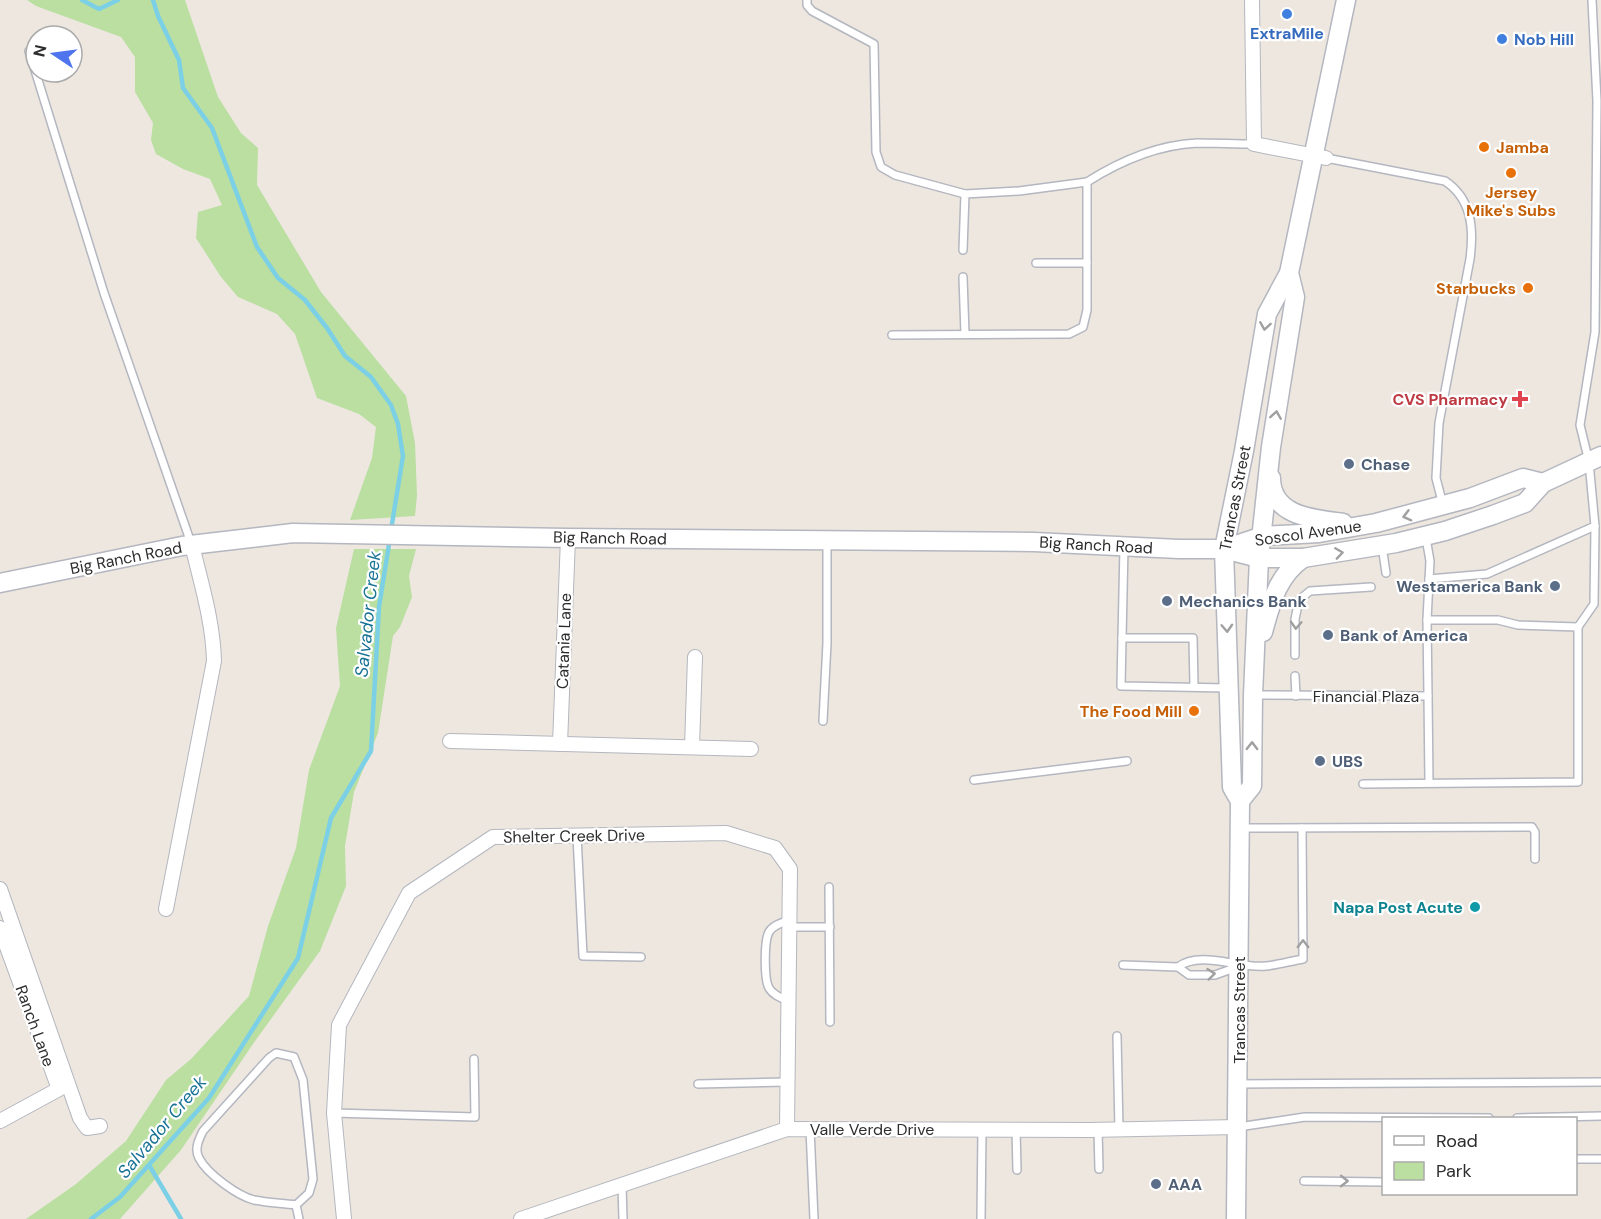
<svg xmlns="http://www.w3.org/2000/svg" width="1601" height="1219" font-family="'DM Sans',sans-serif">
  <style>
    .green { fill: #badfa1 }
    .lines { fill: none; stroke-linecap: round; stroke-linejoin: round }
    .stream { stroke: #7cd0e6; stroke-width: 4.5 }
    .lane-casing { stroke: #b4b7bf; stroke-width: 10 }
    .street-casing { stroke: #b4b7bf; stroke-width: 16 }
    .secondary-casing { stroke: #b4b7bf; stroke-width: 21 }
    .lane { stroke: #fff; stroke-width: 7 }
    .street { stroke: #fff; stroke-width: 14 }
    .secondary { stroke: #fff; stroke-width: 18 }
    .oneway { stroke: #a0a0a0 }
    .shop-dot { fill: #3f7fe0; stroke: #fff; stroke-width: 2 }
    .food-dot { fill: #e8710a; stroke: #fff; stroke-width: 2 }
    .health-dot { fill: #e0444e; stroke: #fff; stroke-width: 2 }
    .service-dot { fill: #5c6f8a; stroke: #fff; stroke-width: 2 }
    .culture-dot { fill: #0f9aa8; stroke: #fff; stroke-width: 2 }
    .labels { text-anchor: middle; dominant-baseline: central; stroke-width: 4.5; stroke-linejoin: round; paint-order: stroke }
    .shop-label { font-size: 16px; font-weight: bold; fill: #366cbe; stroke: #fff }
    .food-label { font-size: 16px; font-weight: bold; fill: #c56008; stroke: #fff; text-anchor: end }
    .health-label { font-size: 16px; font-weight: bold; fill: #be3a42; stroke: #fff; text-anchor: end }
    .service-label { font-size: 16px; font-weight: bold; fill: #4e5e75; stroke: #fff; text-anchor: start }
    .street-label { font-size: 16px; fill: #2d2d2d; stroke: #fff }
    .culture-label { font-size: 16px; font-weight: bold; fill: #0d838f; stroke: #fff; text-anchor: end }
    .water-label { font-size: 18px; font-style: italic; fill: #187295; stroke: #fff }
  </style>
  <rect width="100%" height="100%" fill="#ede7e0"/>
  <g class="green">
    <polygon points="27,0 185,0 218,97 241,133 258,148 257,185 321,292 406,396 415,443 417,495 415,516 350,520 372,458 376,427 359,414 317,398 295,334 277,314 238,297 221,277 196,238 198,212 222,205 210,179 183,169 156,154 151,140 153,123 135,92 135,57 121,37 36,6"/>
    <polygon points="354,549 416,549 409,576 412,597 400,627 393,636 378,733 354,792 345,846 346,886 320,951 253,1044 181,1150 120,1219 26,1219 76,1184 126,1141 166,1080 191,1059 249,996 268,926 296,848 309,770 340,686 336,628"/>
  </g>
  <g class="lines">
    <g class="stream">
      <polyline points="82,0 99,9 118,0"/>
      <polyline points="153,0 158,16 179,60 183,88 212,128 257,247 278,278 305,300 327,328 345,356 371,377 391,405 398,424 403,456 391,530"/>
      <polyline points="149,1165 181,1219"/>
      <polyline points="91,1219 120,1197 209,1098 298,958 331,818 371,751 379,607 390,538"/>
    </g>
    <g class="lane-casing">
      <g id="lane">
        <polyline points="807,0 807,5 812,11 874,44 876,152 881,167 895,175 965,194"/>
        <polyline points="29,51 104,293 191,543"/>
        <path d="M 1326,158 L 1445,181 C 1472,199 1474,229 1470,259 L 1439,423 L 1436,478 L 1443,505"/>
        <polyline points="963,250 965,194 1019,191 1087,182"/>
        <polyline points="1036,263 1087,263"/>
        <polyline points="963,277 965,334"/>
        <path d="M 892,335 L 1069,334 L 1083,327 L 1087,310 L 1087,182 C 1120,161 1158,145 1197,143 C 1216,143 1235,144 1254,144"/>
        <polyline points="1382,546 1386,573"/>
        <polyline points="1429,579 1487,574 1595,526"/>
        <polyline points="1578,627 1594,604 1595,526 1589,462 1580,425 1595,332 1597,101 1592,0"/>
        <polyline points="1122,638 1124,547"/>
        <polyline points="1295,655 1295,619 1299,600 1310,591 1371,587"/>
        <polyline points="1295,676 1296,696"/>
        <polyline points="1194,686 1193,638 1122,638 1121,686 1227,688"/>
        <polyline points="1255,695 1428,696 1427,620 1430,561 1426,538"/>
        <polyline points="1428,696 1429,783"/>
        <polyline points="823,721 827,643 827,541"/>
        <polyline points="974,780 1127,761"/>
        <polyline points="1363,784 1578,782 1578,627 1518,625 1498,620 1427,620"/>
        <polyline points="1242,828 1532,827 1535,832 1535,859"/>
        <polyline points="577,836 583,956 641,957"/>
        <polyline points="829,887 830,1022"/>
        <polyline points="789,927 830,927"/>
        <polyline points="1123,965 1178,967"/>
        <path d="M 1237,967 L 1215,975 L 1189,975 L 1178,967 C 1201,950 1238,969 1266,966 C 1278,965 1291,961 1303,959 L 1302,828"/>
        <path d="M 788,1001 C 781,998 773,995 769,988 C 764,979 764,941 769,932 C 773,925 782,923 789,920"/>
        <polyline points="1117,1036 1119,1130"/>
        <path d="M 276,1053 L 294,1057 L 303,1080 L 313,1179 L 309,1193 L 296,1205 C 282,1203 268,1203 254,1200 C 238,1196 207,1174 199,1158 C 194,1149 199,1139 203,1131 L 269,1058 Z"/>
        <polyline points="698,1084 787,1082"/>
        <polyline points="1238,1084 1601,1082"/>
        <polyline points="334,1113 475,1117 474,1059"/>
        <polyline points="1517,1118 1601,1116"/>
        <polyline points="1238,1127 1305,1117 1489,1118"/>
        <polyline points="810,1129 814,1219"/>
        <polyline points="1016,1129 1017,1170"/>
        <polyline points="1098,1130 1099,1169"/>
        <polyline points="1576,1159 1601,1159"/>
        <polyline points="1304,1181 1384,1182"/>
        <polyline points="622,1185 623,1219"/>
        <polyline points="296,1205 299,1219"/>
        <polyline points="981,1219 982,1129"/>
      </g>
    </g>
    <g class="street-casing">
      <g id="street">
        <polyline points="1252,0 1254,144 1326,158"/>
        <polyline points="450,741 751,749"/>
        <polyline points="560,744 568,538"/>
        <polyline points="692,747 695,657"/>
        <polyline points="0,889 80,1118 87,1128 100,1126"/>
        <path d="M 166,909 L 214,661 C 213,621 201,583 192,545"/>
        <polyline points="0,928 59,1089 0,1121"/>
        <polyline points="344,1219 334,1113 339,1025 409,893 493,837 726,833 775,848 790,869 787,1129"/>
        <polyline points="521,1219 787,1129 1089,1130 1238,1127"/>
      </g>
    </g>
    <g class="secondary-casing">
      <g id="secondary">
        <path d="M 1271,478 C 1271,517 1315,519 1343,523"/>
        <polyline points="1224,549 1263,536 1319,533 1376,523 1470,498 1523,478 1543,483"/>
        <polyline points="0,583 182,546 293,533 568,538 1034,542 1179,549 1224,549 1259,558 1303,558 1396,543 1445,531 1493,515 1525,503 1543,483 1601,456"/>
        <path d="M 1263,632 C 1271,603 1277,576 1303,558"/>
        <polyline points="1240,801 1252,786 1253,695 1259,558 1271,447 1295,297 1289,273"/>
        <polyline points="1236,1219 1240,801 1232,787 1224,549 1244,451 1267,314 1289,273 1346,0"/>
      </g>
    </g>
    <use href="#lane" class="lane"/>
    <use href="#street" class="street"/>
    <use href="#secondary" class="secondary"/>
  </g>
  <defs><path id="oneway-chevron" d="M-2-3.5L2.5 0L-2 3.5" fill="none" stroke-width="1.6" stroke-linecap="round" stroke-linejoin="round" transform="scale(1.5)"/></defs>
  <g class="oneway">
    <use href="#oneway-chevron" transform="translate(1265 326) rotate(99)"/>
    <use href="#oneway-chevron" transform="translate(1276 415) rotate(-81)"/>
    <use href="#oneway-chevron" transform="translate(1407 516) rotate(165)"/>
    <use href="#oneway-chevron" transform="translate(1339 553) rotate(-8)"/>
    <use href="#oneway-chevron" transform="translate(1296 625) rotate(93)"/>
    <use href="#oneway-chevron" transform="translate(1227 628) rotate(87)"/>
    <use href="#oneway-chevron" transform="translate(1252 746) rotate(-89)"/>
    <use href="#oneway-chevron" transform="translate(1303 944) rotate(-90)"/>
    <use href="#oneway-chevron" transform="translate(1211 974) rotate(-6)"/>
    <use href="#oneway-chevron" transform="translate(1344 1181)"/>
  </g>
  <g class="shop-dot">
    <circle cx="1287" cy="14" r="6"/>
    <circle cx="1502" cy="39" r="6"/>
  </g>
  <g class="food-dot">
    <circle cx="1484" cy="147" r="6"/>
    <circle cx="1511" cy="173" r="6"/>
    <circle cx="1528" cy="288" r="6"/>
    <circle cx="1194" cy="711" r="6"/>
  </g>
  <path class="health-dot" d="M1517 390h6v6h6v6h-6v6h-6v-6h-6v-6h6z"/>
  <g class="service-dot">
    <circle cx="1349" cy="464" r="6"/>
    <circle cx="1555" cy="586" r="6"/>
    <circle cx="1167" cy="601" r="6"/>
    <circle cx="1328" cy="635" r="6"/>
    <circle cx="1320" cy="761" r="6"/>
    <circle cx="1156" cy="1184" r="6"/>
  </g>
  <circle class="culture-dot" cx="1475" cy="907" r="6"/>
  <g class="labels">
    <g class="shop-label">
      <text x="1287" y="33">ExtraMile</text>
      <text x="1514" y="39" text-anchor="start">Nob Hill</text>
    </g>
    <g class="food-label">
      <text x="1496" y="147" text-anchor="start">Jamba</text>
      <text x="1511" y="192" text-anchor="middle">Jersey<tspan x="1511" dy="18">Mike's Subs</tspan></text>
      <text x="1516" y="288">Starbucks</text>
      <text x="1182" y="711">The Food Mill</text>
    </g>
    <g class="health-label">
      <text x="1508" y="399">CVS Pharmacy</text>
    </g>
    <g class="service-label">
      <text x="1361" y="464">Chase</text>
      <text x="1543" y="586" text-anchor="end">Westamerica Bank</text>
      <text x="1179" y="601">Mechanics Bank</text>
      <text x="1340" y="635">Bank of America</text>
      <text x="1332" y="761">UBS</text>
      <text x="1168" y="1184">AAA</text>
    </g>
    <g class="street-label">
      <text transform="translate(1235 498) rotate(-79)">Trancas Street</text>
      <text transform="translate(1308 533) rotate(-8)">Soscol Avenue</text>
      <text transform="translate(610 538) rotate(1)">Big Ranch Road</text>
      <text transform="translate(1096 545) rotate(3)">Big Ranch Road</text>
      <text transform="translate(126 558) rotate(-11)">Big Ranch Road</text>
      <text transform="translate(564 641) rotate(-88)">Catania Lane</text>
      <text x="1366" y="696">Financial Plaza</text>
      <text transform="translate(574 836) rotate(-1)">Shelter Creek Drive</text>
      <text transform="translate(1239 1010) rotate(-90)">Trancas Street</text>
      <text transform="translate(35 1026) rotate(70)">Ranch Lane</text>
      <text x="872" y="1129">Valle Verde Drive</text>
    </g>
    <g class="culture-label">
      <text x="1463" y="907">Napa Post Acute</text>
    </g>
    <g class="water-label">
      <text transform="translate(368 614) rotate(-84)">Salvador Creek</text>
      <text transform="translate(162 1127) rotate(-50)">Salvador Creek</text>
    </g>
  </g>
  <rect x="1382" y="1117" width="195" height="78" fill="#ffffff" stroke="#ababab" stroke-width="1.5"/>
  <rect x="1394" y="1136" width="30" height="9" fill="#ffffff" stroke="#ababab" stroke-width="1.5"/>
  <text x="1436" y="1147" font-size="18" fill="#2d2d2d">Road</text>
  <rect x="1394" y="1162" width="30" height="18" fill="#badfa1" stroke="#ababab" stroke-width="1.5"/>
  <text x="1436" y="1177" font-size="18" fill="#2d2d2d">Park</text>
  <g transform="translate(54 54) rotate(283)"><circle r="28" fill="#ffffff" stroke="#ababab" stroke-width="1.5"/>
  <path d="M0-4.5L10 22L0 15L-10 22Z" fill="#4e75ed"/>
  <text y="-9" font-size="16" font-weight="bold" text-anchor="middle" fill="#2d2d2d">N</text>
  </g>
</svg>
